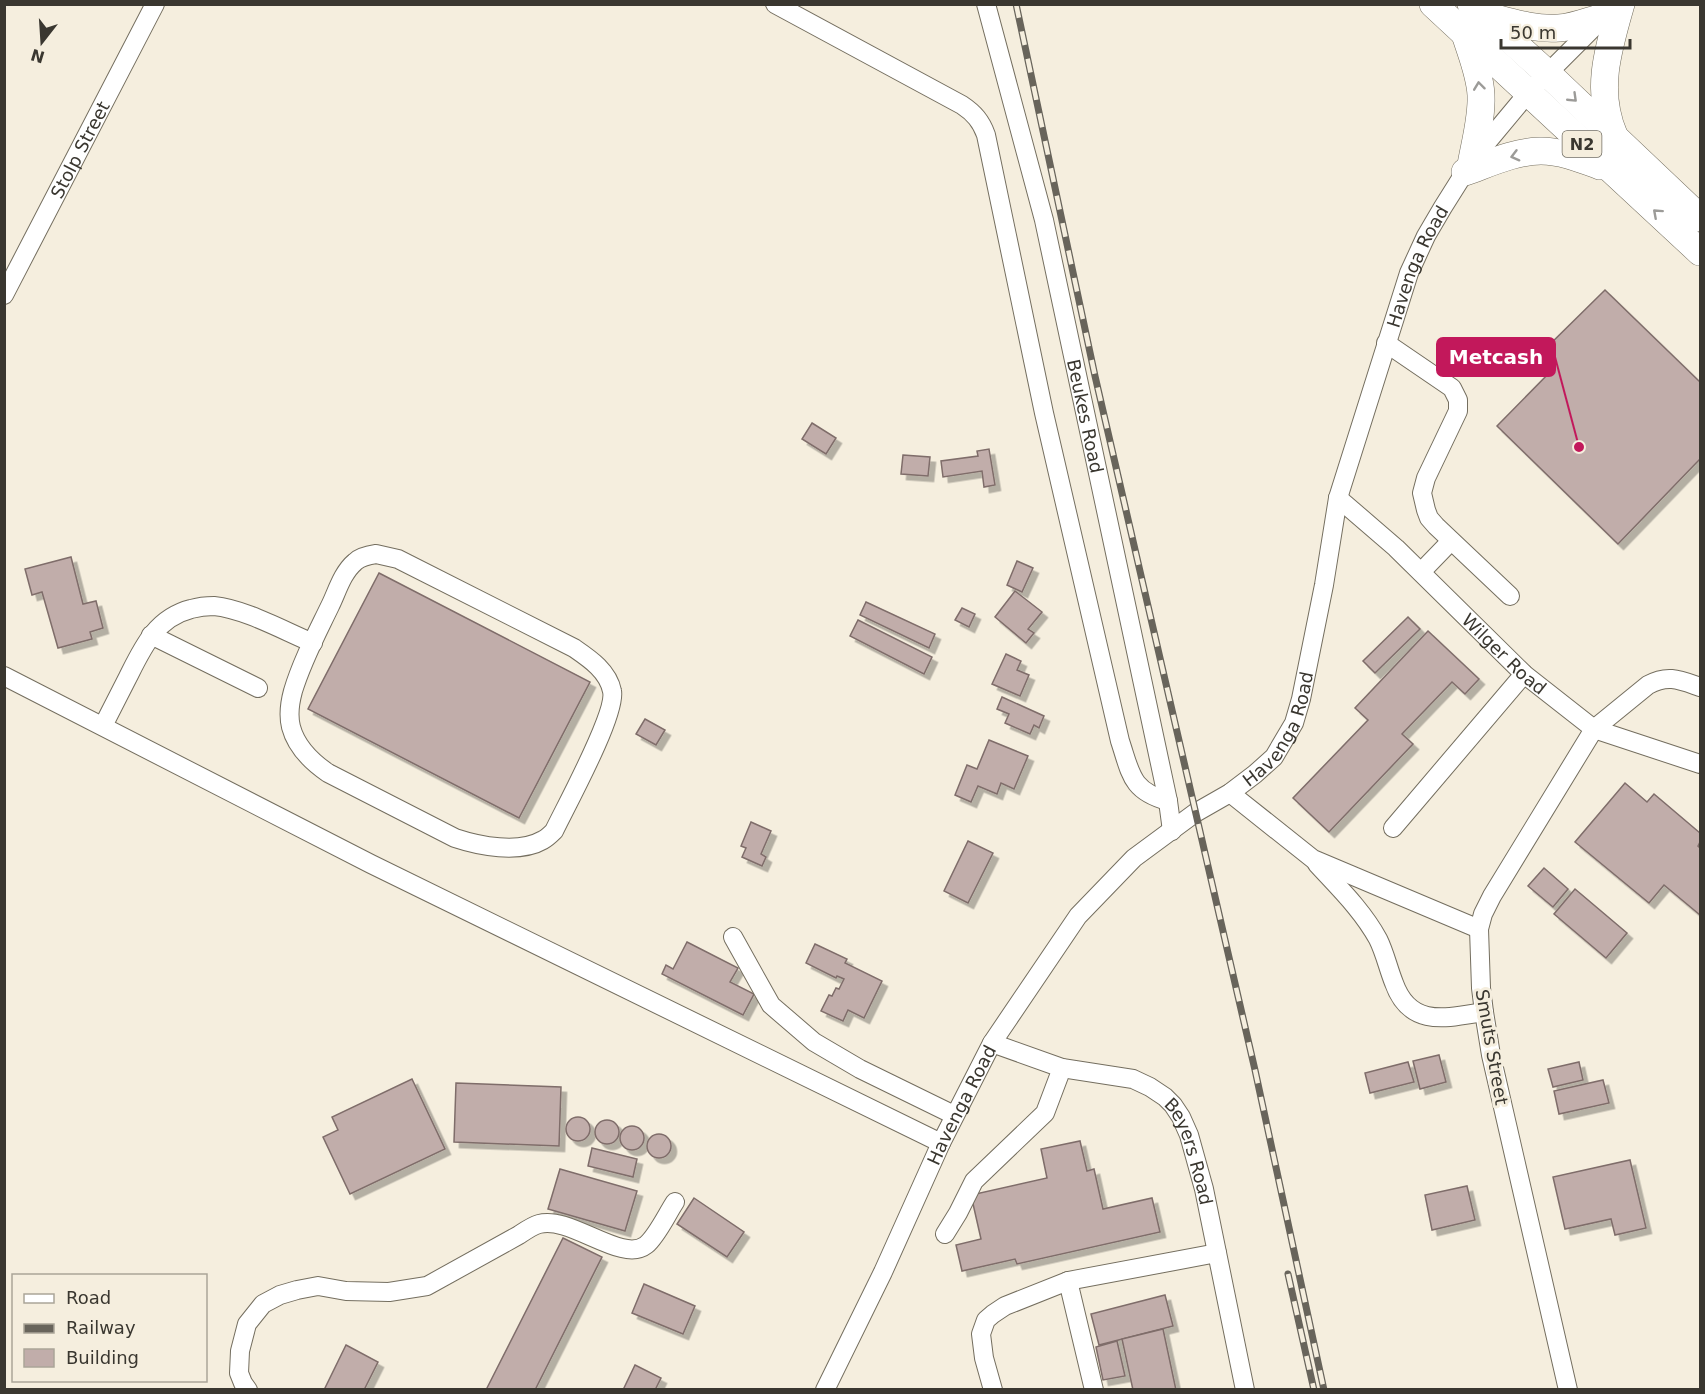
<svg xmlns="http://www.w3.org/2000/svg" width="1705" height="1394" font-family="'DejaVu Sans',sans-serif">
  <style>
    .building { fill: #c1adaa; stroke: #7f6d6a; stroke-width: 1.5; filter: url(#shadow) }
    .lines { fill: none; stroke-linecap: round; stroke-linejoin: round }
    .minor-casing { stroke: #746e5f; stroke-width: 20 }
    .highway-casing { stroke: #746e5f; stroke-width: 28 }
    .minor { stroke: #fff; stroke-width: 18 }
    .highway { stroke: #fff; stroke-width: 27 }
    .rail-casing { stroke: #68645b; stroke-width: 7 }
    .rail { stroke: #f5eede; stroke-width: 4.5; stroke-dasharray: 14; stroke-linecap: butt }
    .oneway { stroke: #9c9b98 }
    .labels { text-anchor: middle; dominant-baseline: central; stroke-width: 6; stroke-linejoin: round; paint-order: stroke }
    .shield { fill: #f5eede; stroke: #726e64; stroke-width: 1.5 }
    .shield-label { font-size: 16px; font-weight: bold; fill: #3a3730 }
    .street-label { font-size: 18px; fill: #3a3730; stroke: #f5eede }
    .leader { fill: none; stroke: #c2185b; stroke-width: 2 }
    .callout-dot { fill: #c2185b; stroke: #f5eede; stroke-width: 2 }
    .callout { fill: #c2185b; stroke: #c2185b; stroke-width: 2 }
    .callout-label { font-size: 20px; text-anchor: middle; font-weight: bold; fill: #fff }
  </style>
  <defs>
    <filter id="shadow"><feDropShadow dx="5.5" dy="5.5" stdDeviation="0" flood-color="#0004"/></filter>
  </defs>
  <rect width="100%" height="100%" fill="#f5eede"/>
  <g class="building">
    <polygon points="1605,290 1700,382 1700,459 1618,544 1497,426 1552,370 1537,357"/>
    <polygon points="812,423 836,438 826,454 802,439"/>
    <polygon points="989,449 995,485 984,487 982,471 943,477 941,461 978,456 977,451"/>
    <polygon points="903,455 930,457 928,476 901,474"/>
    <polygon points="71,557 83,604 96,601 103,628 90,632 92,639 58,648 42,592 32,595 25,569"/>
    <polygon points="1017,561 1033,568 1022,592 1007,585"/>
    <polygon points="379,573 590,682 519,818 308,709"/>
    <polygon points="1015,591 1042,612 1028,629 1034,633 1026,643 995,617"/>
    <polygon points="866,602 935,634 929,648 860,615"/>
    <polygon points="962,608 975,614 969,627 955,620"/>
    <polygon points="1408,617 1420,629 1375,673 1363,661"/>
    <polygon points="858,620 932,657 924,674 850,636"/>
    <polygon points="1428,631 1479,679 1465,694 1452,682 1402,734 1413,744 1329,832 1293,798 1368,720 1355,708"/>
    <polygon points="1006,654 1021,661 1017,670 1029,675 1020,696 992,684"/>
    <polygon points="1002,697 1044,716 1039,728 1034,725 1030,734 1005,723 1009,714 997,709"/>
    <polygon points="645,719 665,730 656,745 636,734"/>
    <polygon points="989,740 1028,756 1014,789 1001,783 997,794 978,786 971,802 955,795 967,765 977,769"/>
    <polygon points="1625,783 1647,802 1654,794 1700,833 1700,842 1698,846 1700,848 1700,915 1664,885 1649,903 1575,842"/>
    <polygon points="751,822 771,831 761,854 766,857 762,866 742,857 746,848 741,846"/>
    <polygon points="968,841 993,853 968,903 944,891"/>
    <polygon points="1544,868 1568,889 1553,907 1528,886"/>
    <polygon points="1575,889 1627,933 1606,958 1554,914"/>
    <polygon points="687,942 738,968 730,982 754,994 743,1015 662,974 666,965 673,969"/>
    <polygon points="815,944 847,959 845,963 882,981 864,1018 848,1010 843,1021 821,1011 829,995 832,996 836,988 839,989 844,979 837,976 836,978 806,963"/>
    <polygon points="1439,1055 1446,1082 1420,1089 1413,1061"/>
    <polygon points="1408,1062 1414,1082 1370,1093 1365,1073"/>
    <polygon points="1579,1062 1583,1080 1553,1087 1548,1069"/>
    <polygon points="412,1079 445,1149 350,1194 323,1137 338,1130 332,1117"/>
    <polygon points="1603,1080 1609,1103 1559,1114 1554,1091"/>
    <polygon points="456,1083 561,1087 559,1146 454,1142"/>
    <circle cx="578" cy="1129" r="12"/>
    <circle cx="607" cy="1132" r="12"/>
    <circle cx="632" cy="1138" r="12"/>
    <circle cx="659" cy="1146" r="12"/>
    <polygon points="1080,1141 1087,1171 1094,1169 1103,1209 1152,1198 1160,1232 1017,1264 1015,1259 962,1271 956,1245 981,1239 971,1195 1047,1178 1041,1149"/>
    <polygon points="592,1148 637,1159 633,1177 588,1166"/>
    <polygon points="1630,1160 1646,1228 1615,1235 1611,1219 1565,1229 1553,1177"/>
    <polygon points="560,1169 637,1191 625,1231 548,1209"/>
    <polygon points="1467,1186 1475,1220 1432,1230 1425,1195"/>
    <polygon points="694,1198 744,1232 727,1257 677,1224"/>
    <polygon points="563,1238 602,1257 535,1390 486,1390"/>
    <polygon points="644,1284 695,1306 683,1334 632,1313"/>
    <polygon points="1165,1295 1173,1326 1099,1345 1091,1314"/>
    <polygon points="1163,1329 1176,1390 1133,1390 1122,1339"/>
    <polygon points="1117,1341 1125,1376 1103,1380 1096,1347"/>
    <polygon points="346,1345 378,1362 364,1390 328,1390 325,1388"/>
    <polygon points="635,1365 661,1378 655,1390 623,1390"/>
  </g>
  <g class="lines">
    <g class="minor-casing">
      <g id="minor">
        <path d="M 775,4 L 962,105 C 974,113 981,121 986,135 L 1044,413 L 1120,741 C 1131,774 1131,791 1168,801"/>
        <path id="s1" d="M 986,4 L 1044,220 L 1168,801 L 1172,831"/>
        <path id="s2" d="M 4,295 L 155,4"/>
        <polyline points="1386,343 1452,388 1458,400 1458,411 1426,478 1422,493 1426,510 1429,518 1436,526 1510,596"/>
        <path id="s3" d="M 1338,498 L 1396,548 L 1524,674 L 1594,729 L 1700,764"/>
        <path d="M 376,554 L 398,559 L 574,648 C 590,659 608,671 612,691 C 617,713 566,806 554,831 C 551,834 547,838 543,840 C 519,854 479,846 455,838 L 328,773 C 312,762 296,746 291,727 C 288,715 290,702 293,691 C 302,661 317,633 330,606 C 337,592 342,573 355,562 C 360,557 369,555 376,554 Z"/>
        <polyline points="1421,572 1451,541"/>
        <polyline points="151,635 258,688"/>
        <polyline points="4,676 371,864 941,1143"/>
        <path d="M 103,726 C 111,710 120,693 128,677 C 143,647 156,618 191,609 C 198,607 206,606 214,606 C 245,609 284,631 313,643"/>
        <polyline points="1230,793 1313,859 1479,929"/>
        <polyline points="1393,828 1524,674"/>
        <path d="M 1317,864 C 1339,888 1362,910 1378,939 C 1385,953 1388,968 1394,983 C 1410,1028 1446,1018 1484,1012"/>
        <polyline points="733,937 771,1005 814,1042 860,1069 954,1115"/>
        <path id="s4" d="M 992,1043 L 1062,1068 L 1133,1079 L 1150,1087 L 1165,1097 L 1173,1105 L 1181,1117 L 1189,1135 L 1204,1189 L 1245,1390"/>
        <polyline points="945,1234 958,1213 974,1181 1045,1113 1062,1068"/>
        <polyline points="1068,1281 1094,1390"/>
        <path d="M 248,1390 L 243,1383 L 239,1373 L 240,1351 L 247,1324 L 263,1304 L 280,1295 L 297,1290 L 318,1286 L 346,1291 L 389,1292 L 427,1286 L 519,1235 C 525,1231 532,1226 539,1224 C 570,1215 622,1264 646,1245 C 657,1236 667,1214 675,1202"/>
        <path id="s5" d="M 825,1390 L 883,1272 L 941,1143 L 992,1043 L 1078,916 L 1134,858 L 1195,813 L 1230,793 L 1255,774 L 1274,757 L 1294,723 L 1301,699 L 1324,585 L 1338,498 L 1409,273 L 1426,236 L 1443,207 L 1465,172 L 1488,141 L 1528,93 L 1602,19"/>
        <polyline points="993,1390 984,1358 981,1334 986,1320 993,1314 1005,1306 1068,1281 1217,1253"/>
        <path d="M 1568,1390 L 1491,1055 L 1484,1012 L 1481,988 L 1479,929 L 1483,914 L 1492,896 L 1594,729 L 1648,685 C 1668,674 1680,680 1700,687"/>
      </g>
    </g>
    <g class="highway-casing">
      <g id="highway">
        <polyline points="1433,4 1700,252"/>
        <polyline points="1471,4 1547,73 1700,218"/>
        <path d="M 1488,16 C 1511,22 1535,30 1559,28 C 1575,27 1590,20 1606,16"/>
        <path d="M 1466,37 C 1472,56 1480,75 1481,95 C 1482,118 1475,142 1471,165"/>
        <path d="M 1614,135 C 1595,91 1608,49 1621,4"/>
        <path d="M 1465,172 C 1488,164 1515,151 1541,151 C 1561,151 1581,159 1600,166"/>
      </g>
    </g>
    <use href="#minor" class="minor"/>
    <use href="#highway" class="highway"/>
    <g class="rail-casing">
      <g id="rail">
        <polyline points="1016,4 1095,376 1255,1070 1324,1390"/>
        <polyline points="1288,1274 1314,1390"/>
      </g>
    </g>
    <use href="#rail" class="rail"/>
  </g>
  <defs><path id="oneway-chevron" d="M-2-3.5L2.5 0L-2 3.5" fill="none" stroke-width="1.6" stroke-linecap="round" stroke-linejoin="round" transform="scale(1.5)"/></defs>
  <g class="oneway">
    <use href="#oneway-chevron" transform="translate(1479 86) rotate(-97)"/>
    <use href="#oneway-chevron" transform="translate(1573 98) rotate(44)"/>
    <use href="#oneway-chevron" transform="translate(1515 156) rotate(165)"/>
    <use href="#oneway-chevron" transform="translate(1657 213) rotate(-138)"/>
  </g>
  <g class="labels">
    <rect class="shield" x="1562.5" y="131" width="39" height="26" rx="4.5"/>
    <g class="shield-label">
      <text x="1582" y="144">N2</text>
    </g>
    <g class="street-label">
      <text stroke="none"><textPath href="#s2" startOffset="164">Stolp Street</textPath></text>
      <text stroke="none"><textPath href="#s5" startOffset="1306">Havenga Road</textPath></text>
      <text stroke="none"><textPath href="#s1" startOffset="424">Beukes Road</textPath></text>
      <text stroke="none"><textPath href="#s3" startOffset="228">Wilger Road</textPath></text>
      <text stroke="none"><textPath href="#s5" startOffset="819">Havenga Road</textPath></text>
      <text transform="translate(1492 1047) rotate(80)">Smuts Street</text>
      <text stroke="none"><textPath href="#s5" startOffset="316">Havenga Road</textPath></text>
      <text stroke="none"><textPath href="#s4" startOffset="244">Beyers Road</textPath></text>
    </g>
  </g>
  <path class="leader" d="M1579 447L1555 357"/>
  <circle class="callout-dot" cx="1579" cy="447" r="6"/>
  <rect class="callout" x="1437" y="338" width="118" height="38" rx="6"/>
  <g class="callout-label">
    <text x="1496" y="364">Metcash</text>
  </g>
  <rect width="1705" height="1394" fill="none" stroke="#3a3730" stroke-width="12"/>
  <rect x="12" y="1274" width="195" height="108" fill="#f5eede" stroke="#aaa598" stroke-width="1.5"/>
  <rect x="24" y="1294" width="30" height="9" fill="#ffffff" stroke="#aaa598" stroke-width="1.5"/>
  <text x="66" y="1304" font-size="18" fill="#3a3730">Road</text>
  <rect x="24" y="1324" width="30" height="9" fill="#68645b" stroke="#aaa598" stroke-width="1.5"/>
  <text x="66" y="1334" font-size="18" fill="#3a3730">Railway</text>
  <rect x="24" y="1349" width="30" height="18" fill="#c1adaa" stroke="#aaa598" stroke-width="1.5"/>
  <text x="66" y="1364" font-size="18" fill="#3a3730">Building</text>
  <g transform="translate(42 42) rotate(197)" stroke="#f5eede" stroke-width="4.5" paint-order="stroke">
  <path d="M0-4.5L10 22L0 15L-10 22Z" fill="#3a3730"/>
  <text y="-9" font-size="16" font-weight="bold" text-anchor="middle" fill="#3a3730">N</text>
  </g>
  <path d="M1501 39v9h129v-9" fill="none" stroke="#3a3730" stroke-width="3"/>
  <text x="1510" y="39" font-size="18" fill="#3a3730" stroke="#f5eede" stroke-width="4.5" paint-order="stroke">50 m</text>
</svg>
